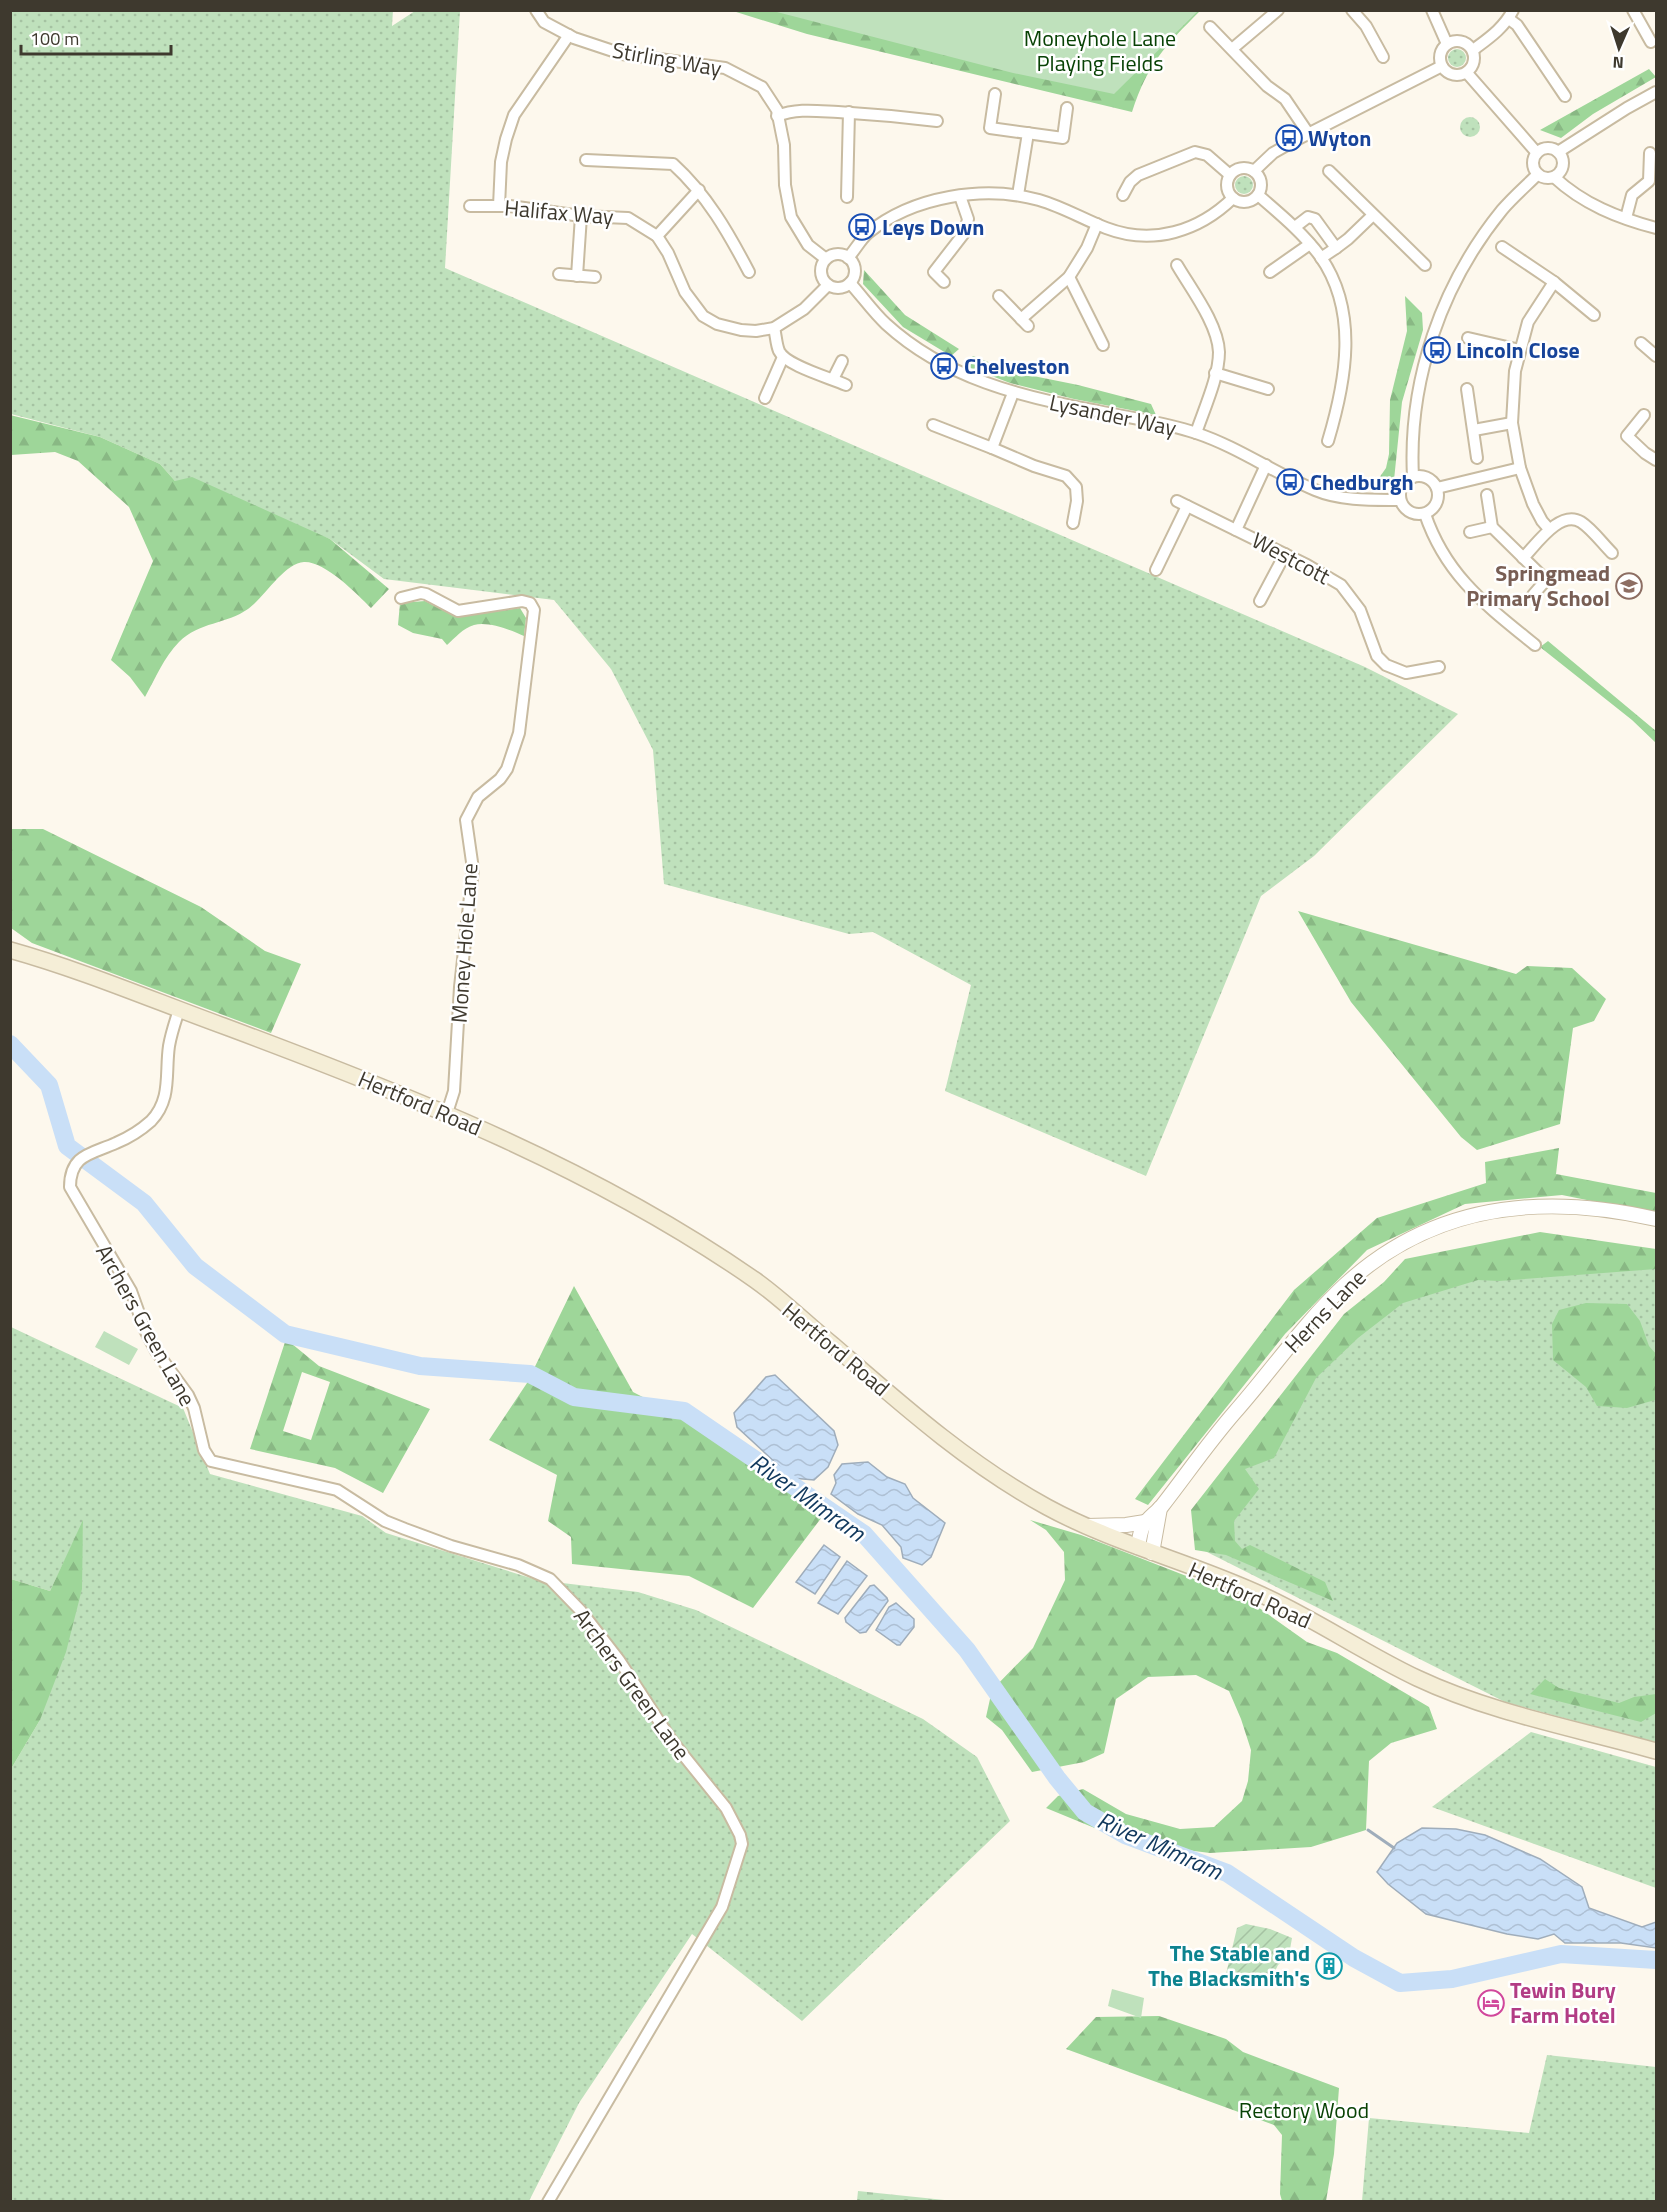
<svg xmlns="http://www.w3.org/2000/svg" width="1667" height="2212" font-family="'Titillium Web',sans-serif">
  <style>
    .grass { fill: url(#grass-dots) }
    .forest { fill: url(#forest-firs); fill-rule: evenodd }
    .cemetery { fill: url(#cemetery-stones) }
    .park { fill: #bfe1bc }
    .garden { fill: url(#garden-furrows) }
    .water { fill: url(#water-waves); stroke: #9fadbb; stroke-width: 1.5 }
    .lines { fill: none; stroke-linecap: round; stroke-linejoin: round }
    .stream { stroke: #9fadbb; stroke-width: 3 }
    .river { stroke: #c9dff7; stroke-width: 18 }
    .minor-casing { stroke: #c8bba1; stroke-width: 14 }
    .tertiary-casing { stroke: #c8bba1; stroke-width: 16 }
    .secondary-casing { stroke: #c8bba1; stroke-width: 18 }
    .minor { stroke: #fff; stroke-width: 10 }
    .tertiary { stroke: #fff; stroke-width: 14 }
    .secondary { stroke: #f5eed7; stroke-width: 15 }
    .labels { text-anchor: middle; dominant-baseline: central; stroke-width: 5; stroke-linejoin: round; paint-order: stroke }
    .park-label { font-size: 22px; fill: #084205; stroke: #fff }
    .street-label { font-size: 22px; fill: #3e392e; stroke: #fff }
    .transit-label { font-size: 22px; font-weight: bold; fill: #164399; stroke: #fff; text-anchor: start }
    .education-label { font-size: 22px; font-weight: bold; fill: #785e54; stroke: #fff; text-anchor: end }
    .culture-label { font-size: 22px; font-weight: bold; fill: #0d838f; stroke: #fff; text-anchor: end }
    .hotel-label { font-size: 22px; font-weight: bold; fill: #b23c85; stroke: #fff; text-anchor: start }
    .water-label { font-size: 24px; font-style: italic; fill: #10385d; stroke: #fff }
  </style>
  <defs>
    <pattern id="grass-dots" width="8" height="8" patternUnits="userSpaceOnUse" patternTransform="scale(1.5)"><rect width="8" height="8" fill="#bfe1bc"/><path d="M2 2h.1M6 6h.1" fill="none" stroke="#a5c2a2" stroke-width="1.8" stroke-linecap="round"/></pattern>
    <pattern id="forest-firs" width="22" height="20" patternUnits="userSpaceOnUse" patternTransform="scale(1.5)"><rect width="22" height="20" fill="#9ed699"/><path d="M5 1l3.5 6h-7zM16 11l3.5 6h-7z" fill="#89b884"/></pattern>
    <pattern id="cemetery-stones" width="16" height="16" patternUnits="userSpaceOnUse" patternTransform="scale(1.5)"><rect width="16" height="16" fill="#bfe1bc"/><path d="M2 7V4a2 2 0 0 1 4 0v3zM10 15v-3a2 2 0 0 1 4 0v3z" fill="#a5c2a2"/></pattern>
    <pattern id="garden-furrows" width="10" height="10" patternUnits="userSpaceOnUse" patternTransform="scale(1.5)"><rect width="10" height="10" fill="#bfe1bc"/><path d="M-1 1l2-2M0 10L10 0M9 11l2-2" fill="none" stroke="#a5c2a2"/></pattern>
    <pattern id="water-waves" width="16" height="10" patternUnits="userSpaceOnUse" patternTransform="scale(1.5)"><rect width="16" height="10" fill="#c9dff7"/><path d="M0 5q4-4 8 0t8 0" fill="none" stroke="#aec0d4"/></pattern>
  </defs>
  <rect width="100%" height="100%" fill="#fdf8ed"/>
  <g class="grass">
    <polygon points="393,10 392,26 415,11 460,11 445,268 1365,667 1458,714 1314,856 1261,896 1146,1176 945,1091 971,985 873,932 849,934 664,884 653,750 611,669 554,600 384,579 330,539 175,481 160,464 100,437 11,414 10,11"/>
    <circle cx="1457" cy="58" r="9"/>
    <circle cx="1470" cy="127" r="10"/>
    <circle cx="1244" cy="185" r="9"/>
    <polygon points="1656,1259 1656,1743 1505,1702 1199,1548 1246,1442 1356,1305 1466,1265"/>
    <polygon points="11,1327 183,1408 210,1474 362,1516 386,1533 537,1580 638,1592 696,1610 923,1719 977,1757 1010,1821 802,2021 692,1934 579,2103 529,2201 11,2201 11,1769 40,1720 82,1541 83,1522 50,1591 11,1579"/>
    <polygon points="1531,1732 1656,1767 1656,1888 1432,1807"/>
    <polygon points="1547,2055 1656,2067 1656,2201 1362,2201 1369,2118 1529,2133"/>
  </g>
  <g class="forest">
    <path d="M 733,11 L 1200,11 C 1165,46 1148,63 1132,112 L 807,34 Z"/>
    <polygon points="1649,69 1656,77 1593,114 1561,138 1540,130"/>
    <polygon points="864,270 905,315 959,349 951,356 903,327 863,284"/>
    <polygon points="1405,296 1422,313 1423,330 1402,402 1394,480 1374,489 1374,481 1379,478 1386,468 1389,454 1390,400 1407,331"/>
    <polygon points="973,356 1014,372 1078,385 1151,404 1156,415 1074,399 1010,383 963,365"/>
    <path d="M 10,415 L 100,437 L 160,464 L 175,481 L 192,477 L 330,539 L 389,589 L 371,608 C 357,594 325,561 304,562 C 284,563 264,598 248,609 C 227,624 199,622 179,642 C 164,657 155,679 145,697 L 130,677 L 111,660 L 153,561 L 129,507 L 78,461 L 55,452 L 11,455 Z"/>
    <path d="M 425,601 L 456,617 L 520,608 L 526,618 L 524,636 C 511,630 488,621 474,625 C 463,628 455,638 447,645 L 442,639 L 413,633 L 398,625 L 400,603 Z"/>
    <polygon points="1548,641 1656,731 1656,743 1632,720 1540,647"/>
    <polygon points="11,829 43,829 201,907 265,951 301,964 271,1033 32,943 11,928"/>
    <polygon points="1298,911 1516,974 1527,966 1572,968 1606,999 1594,1021 1573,1028 1560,1124 1477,1150 1461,1137 1351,1002"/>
    <polygon points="1559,1148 1556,1174 1656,1193 1656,1214 1562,1195 1465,1204 1367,1250 1285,1334 1148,1505 1135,1499 1294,1290 1377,1218 1486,1183 1485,1162"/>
    <polygon points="1540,1232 1656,1249 1656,1269 1499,1281 1478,1280 1403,1303 1358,1338 1316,1378 1274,1458 1245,1469 1259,1489 1234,1521 1235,1541 1242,1549 1250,1545 1325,1582 1333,1601 1226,1555 1195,1550 1191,1510 1344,1314 1384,1282 1405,1259"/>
    <polygon points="574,1286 633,1392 703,1428 825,1513 753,1608 689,1576 572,1564 571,1537 548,1521 557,1475 489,1440 527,1383"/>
    <polygon points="1586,1303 1627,1304 1640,1321 1649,1346 1656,1354 1655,1400 1627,1408 1597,1406 1586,1387 1553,1360 1552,1324 1559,1310"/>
    <path d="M 286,1339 L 319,1366 L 430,1409 L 383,1493 L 335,1468 L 250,1449 ZM 302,1372 L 330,1382 L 311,1440 L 283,1431 Z"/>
    <polygon points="83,1520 82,1589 66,1652 40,1720 11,1769 11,1579 50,1591"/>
    <polygon points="1030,1520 1081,1535 1248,1600 1307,1642 1337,1653 1429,1707 1437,1729 1391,1743 1369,1761 1366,1830 1311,1847 1210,1853 1131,1843 1046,1808 1058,1796 1083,1789 1126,1814 1180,1829 1214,1827 1242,1801 1248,1781 1251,1750 1241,1719 1229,1691 1196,1675 1148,1677 1116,1699 1104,1753 1084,1762 1032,1772 1002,1730 986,1717 992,1690 1033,1648 1065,1580 1064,1552 1046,1530"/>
    <polygon points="1545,1679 1559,1688 1619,1703 1634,1697 1656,1694 1656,1713 1641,1722 1530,1694"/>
    <polygon points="1159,2016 1226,2039 1243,2052 1339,2088 1334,2154 1326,2201 1282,2201 1280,2194 1282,2135 1274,2125 1066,2049 1096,2017"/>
  </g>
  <polygon class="cemetery" points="858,2191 954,2201 857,2201"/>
  <g class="park">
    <polygon points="773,11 1198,10 1198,11 1114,94 1013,73"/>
    <polygon points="104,1331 138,1349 129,1365 95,1347"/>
    <polygon points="1112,1989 1144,1998 1141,2018 1108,2006"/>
  </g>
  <polygon class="garden" points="1246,1924 1270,1929 1292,1938 1289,1955 1278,1965 1271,1979 1248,1975 1244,1978 1226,1974 1237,1928"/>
  <g class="water">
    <polygon points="775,1375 834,1431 838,1445 828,1467 814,1480 792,1478 737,1427 734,1413 766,1377"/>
    <polygon points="868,1462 887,1477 905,1484 913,1498 945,1523 931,1557 922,1565 903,1558 901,1547 882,1525 858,1514 831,1494 836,1483 834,1475 842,1464"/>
    <polygon points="824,1545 840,1557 815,1594 796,1582"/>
    <polygon points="847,1561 867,1576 838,1614 818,1603"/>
    <polygon points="874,1585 887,1598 888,1601 866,1632 860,1633 846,1622 845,1618 870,1586"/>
    <polygon points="896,1603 914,1619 914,1627 900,1645 897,1645 876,1630 889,1607"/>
    <polygon points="1422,1828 1456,1829 1485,1835 1540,1859 1582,1887 1589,1908 1642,1927 1656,1922 1656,1948 1621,1943 1565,1943 1554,1934 1538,1939 1507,1934 1426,1914 1388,1884 1377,1872 1397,1843"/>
  </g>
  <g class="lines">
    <polyline class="stream" points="1368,1830 1394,1848"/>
    <polyline class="river" points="10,1044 49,1085 67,1146 144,1203 195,1266 285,1334 420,1366 530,1374 574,1397 684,1411 864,1534 967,1650 1057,1778 1085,1812 1125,1835 1227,1873 1354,1958 1400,1983 1452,1979 1561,1954 1656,1960"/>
    <g class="minor-casing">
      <g id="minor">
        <polyline points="536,10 544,22 574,38 622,54 725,68 762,87 777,110 784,145 785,185 791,217 808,245 826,259"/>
        <polyline points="1352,10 1366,26 1383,57"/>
        <polyline points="1432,10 1447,44"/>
        <polyline points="1633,10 1651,42"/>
        <polyline points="1509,19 1517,25 1565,96"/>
        <polyline points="1210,27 1267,86 1285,99 1308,133"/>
        <circle cx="1457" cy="58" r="17"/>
        <polyline points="1232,49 1278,10"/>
        <path d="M 1473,50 C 1489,38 1504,28 1513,10"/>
        <polyline points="1467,73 1537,153"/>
        <polyline points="995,94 990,128 1063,138 1067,108"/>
        <path d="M 777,116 C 797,108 817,111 838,112 C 871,114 904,117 937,121"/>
        <circle cx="1548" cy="163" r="15"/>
        <polyline points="1558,152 1627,108 1656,92"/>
        <path d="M 586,160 L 673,164 C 707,195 728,232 749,272"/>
        <circle cx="1244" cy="185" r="17"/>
        <polyline points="1254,171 1273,153 1296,140 1442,66"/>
        <polyline points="1329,171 1425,265"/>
        <path d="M 1554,177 C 1583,204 1618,218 1656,228"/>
        <polyline points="1018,195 1028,133"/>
        <polyline points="1123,195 1130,182 1138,175 1195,152 1207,155 1230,175"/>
        <path d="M 1258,195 C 1280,214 1303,233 1320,256 C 1359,311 1346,381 1328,441"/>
        <polyline points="847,197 849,112"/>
        <polyline points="470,206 510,206 581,216 628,218 657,236 668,253 685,292 703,316 717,324 741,330 756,331 774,328 804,309 828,285"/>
        <polyline points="499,206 501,162 506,139 514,115 569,35"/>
        <polyline points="1626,218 1632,195 1649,181 1650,153"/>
        <polyline points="1295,227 1308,217 1315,219 1336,248 1321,258"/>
        <polyline points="657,236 699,190"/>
        <polyline points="1502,247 1554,282 1594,315"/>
        <polyline points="1336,248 1348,239 1373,215"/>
        <circle cx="838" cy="271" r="17"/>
        <path d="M 848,258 C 855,250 861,239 868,233 C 913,196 984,185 1039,200 C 1063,207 1083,219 1106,228 C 1153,246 1199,231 1233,198"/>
        <path d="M 1177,265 C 1191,289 1218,324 1219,352 C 1219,377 1204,409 1196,433"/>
        <polyline points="1270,272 1310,244"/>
        <polyline points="559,274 595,277"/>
        <polyline points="577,276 581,216"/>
        <polyline points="1069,277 1103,345"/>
        <polyline points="944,282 934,272 965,232 968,219 960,196"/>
        <path d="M 850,283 C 862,296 873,312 886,324 C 945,378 1021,397 1098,411 C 1130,418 1164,422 1196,433 C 1238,447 1274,473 1315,490 C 1341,501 1372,500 1400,500"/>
        <polyline points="999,296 1028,326"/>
        <polyline points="1021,319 1069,277 1087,248 1097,224"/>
        <path d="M 774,328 C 776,335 776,344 779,351 C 786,366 831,378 846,385"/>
        <polyline points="1468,338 1520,350"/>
        <polyline points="1641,343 1656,356"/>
        <polyline points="1215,373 1268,389"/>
        <polyline points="833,379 842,361"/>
        <polyline points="1467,389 1477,458"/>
        <polyline points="1013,393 992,448 1034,466 1066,476 1076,487 1077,501 1073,523"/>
        <polyline points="765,398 783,357"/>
        <polyline points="1644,415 1627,436 1645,453 1656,460"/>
        <polyline points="933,425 992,448"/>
        <polyline points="1474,430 1512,423"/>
        <circle cx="1419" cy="495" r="19"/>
        <path d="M 1413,477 C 1408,381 1441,285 1502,210 C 1513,197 1526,186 1538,174"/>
        <polyline points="1437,488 1520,468"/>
        <polyline points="1487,495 1492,527 1546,580 1533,595"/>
        <polyline points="1177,501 1307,565 1341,585 1360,610 1377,656 1386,665 1406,673 1439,667"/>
        <path d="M 1425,514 C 1446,576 1486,605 1535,645"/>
        <polyline points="1549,529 1542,521 1533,504 1520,468 1512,423 1515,371 1528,322 1554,282"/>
        <polyline points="1236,530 1266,465"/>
        <polyline points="1470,532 1492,527"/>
        <path d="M 1523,558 C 1536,545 1560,509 1581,522 C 1592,529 1602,543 1612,553"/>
        <polyline points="1156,570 1187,506"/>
        <polyline points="401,598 421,593 426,594 458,611 522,601 530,603 534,610 519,733 507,769 500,779 478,797 466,820 473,869 460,987 454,1091 447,1113"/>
        <polyline points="1260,601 1285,554"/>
        <path d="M 179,1010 C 175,1022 171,1034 169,1046 C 165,1073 172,1099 151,1121 C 141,1130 128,1138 116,1143 C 92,1154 70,1154 70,1187 L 131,1291 L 145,1330 L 156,1351 L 188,1395 L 194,1408 L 204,1450 L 211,1461 L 337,1490 L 385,1521 L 405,1529 L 451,1546 L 518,1565 L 550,1579 L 581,1611 L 619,1660 L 672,1741 L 726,1808 L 740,1835 L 742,1844 L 722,1907 L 548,2202"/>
      </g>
    </g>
    <g class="tertiary-casing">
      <g id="tertiary">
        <polyline points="1087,1526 1126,1525 1145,1522"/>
        <path d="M 1138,1547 C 1139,1540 1140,1532 1143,1526 C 1148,1518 1156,1513 1162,1506 C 1187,1474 1208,1443 1235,1412 C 1272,1370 1304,1323 1345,1285 C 1434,1203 1543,1193 1656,1219"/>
        <polyline points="1152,1553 1160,1508"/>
      </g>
    </g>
    <g class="secondary-casing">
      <path id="secondary" d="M 10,950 C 85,971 157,1002 229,1028 C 411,1096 594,1168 755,1280 C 782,1299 807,1324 833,1345 C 901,1404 968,1464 1047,1507 C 1115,1544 1191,1562 1262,1595 C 1315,1619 1364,1653 1417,1678 C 1491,1713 1578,1729 1656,1751"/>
    </g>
    <use href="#minor" class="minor"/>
    <use href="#tertiary" class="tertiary"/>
    <use href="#secondary" class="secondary"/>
  </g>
  <defs>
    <g id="bus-ring" transform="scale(1.35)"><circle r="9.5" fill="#fff" stroke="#1a4fb4" stroke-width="1.5"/><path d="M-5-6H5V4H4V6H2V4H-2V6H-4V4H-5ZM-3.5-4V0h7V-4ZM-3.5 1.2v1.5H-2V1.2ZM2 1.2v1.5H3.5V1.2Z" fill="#1a4fb4"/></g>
    <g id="school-ring" transform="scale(1.35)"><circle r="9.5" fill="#fff" stroke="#8d6e63" stroke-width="1.5"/><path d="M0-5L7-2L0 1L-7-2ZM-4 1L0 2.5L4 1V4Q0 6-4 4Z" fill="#8d6e63"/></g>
    <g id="building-ring" transform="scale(1.35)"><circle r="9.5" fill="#fff" stroke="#0f9aa8" stroke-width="1.5"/><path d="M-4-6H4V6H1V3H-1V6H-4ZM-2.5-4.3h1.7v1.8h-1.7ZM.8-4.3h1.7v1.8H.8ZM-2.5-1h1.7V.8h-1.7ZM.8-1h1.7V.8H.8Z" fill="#0f9aa8"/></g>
    <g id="hotel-ring" transform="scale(1.35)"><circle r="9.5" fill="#fff" stroke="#d1479c" stroke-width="1.5"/><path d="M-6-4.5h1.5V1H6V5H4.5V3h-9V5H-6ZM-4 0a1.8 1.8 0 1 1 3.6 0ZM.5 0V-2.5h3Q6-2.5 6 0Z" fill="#d1479c"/></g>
  </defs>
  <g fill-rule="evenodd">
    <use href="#bus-ring" x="1289" y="138"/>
    <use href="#bus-ring" x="862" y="227"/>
    <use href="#bus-ring" x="1437" y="350"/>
    <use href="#bus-ring" x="944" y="366"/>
    <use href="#bus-ring" x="1290" y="482"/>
    <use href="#school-ring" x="1629" y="586"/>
    <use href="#building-ring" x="1329" y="1966"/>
    <use href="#hotel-ring" x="1491" y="2003"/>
  </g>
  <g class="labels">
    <g class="park-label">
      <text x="1100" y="38">Moneyhole Lane<tspan x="1100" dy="25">Playing Fields</tspan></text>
      <text x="1304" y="2110">Rectory Wood</text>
    </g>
    <g class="street-label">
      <text transform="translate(667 59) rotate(10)">Stirling Way</text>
      <text transform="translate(559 212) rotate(5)">Halifax Way</text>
      <text transform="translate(1113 415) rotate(12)">Lysander Way</text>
      <text transform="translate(1291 558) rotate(28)">Westcott</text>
      <text transform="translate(464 943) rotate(-86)">Money Hole Lane</text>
      <text transform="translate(420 1103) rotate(23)">Hertford Road</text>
      <text transform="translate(1325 1311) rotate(-46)">Herns Lane</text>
      <text transform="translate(146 1325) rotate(61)">Archers Green Lane</text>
      <text transform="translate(836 1349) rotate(40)">Hertford Road</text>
      <text transform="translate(1250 1595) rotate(24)">Hertford Road</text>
      <text transform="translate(632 1684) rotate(54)">Archers Green Lane</text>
    </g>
    <g class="transit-label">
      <text x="1308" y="138">Wyton</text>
      <text x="882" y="227">Leys Down</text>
      <text x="1456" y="350">Lincoln Close</text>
      <text x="964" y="366">Chelveston</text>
      <text x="1310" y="482">Chedburgh</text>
    </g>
    <g class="education-label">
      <text x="1610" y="573">Springmead<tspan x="1610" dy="25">Primary School</tspan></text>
    </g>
    <g class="culture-label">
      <text x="1310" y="1953">The Stable and<tspan x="1310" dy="25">The Blacksmith's</tspan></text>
    </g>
    <g class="hotel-label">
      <text x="1510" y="1990">Tewin Bury<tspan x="1510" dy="25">Farm Hotel</tspan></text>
    </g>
    <g class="water-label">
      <text transform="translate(808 1497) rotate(35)">River Mimram</text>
      <text transform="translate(1160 1845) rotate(24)">River Mimram</text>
    </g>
  </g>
  <rect width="1667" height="2212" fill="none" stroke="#3e392e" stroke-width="24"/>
  <g transform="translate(1619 48) rotate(183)" stroke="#ffffff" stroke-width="4.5" paint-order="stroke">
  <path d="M0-4.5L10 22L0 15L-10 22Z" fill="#3e392e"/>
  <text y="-9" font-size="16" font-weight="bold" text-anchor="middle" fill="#3e392e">N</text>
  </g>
  <path d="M21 45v9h150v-9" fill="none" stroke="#3e392e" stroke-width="3"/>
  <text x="30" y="45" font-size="18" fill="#3e392e" stroke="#ffffff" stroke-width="4.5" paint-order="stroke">100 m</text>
</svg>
